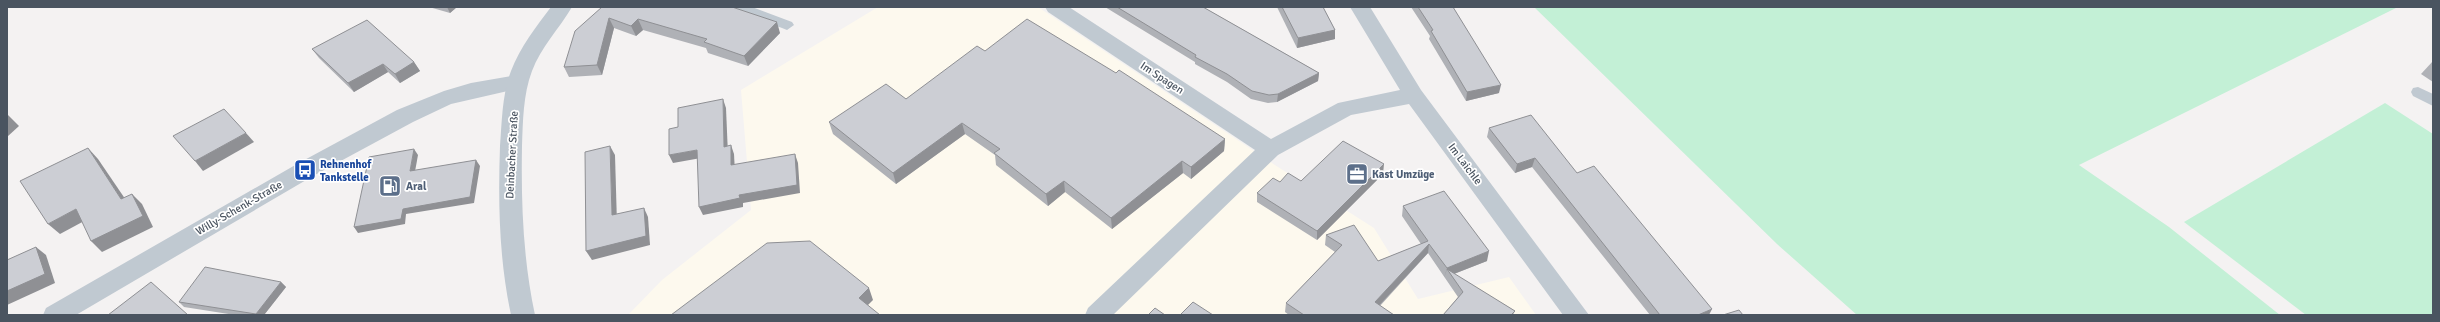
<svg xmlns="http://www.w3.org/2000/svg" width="2440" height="322" font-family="Signika,sans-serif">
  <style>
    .commercial { fill: #fdf9ee }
    .green { fill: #c3f0d6 }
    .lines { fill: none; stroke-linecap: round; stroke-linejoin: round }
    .service { fill: #c0c9d1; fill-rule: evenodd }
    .minor { fill: #c0c9d1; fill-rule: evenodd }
    .tertiary { fill: #c0c9d1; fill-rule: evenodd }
    .wall { fill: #afb1b6 }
    .shaded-wall { fill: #8f9094 }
    .building { fill: #ccced4; stroke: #8f9094 }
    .labels { text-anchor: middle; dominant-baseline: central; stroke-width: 3.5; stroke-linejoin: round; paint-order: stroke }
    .street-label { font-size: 11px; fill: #4a5460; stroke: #fff }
    .transit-label { font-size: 11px; font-weight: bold; fill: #164399; stroke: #fff; text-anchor: start }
    .service-label { font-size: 11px; font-weight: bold; fill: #4e5e75; stroke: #fff; text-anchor: start }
  </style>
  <rect width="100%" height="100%" fill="#f4f2f2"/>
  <polygon class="commercial" points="878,7 1038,7 1278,167 1374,228 1418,299 1509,277 1536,315 628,315 662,280 751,210 741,90"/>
  <g class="green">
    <polygon points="1534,7 2398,7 2079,165 2169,227 2280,315 1857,315 1777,244"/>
    <polygon points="2385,103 2433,134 2433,315 2306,315 2184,222"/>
  </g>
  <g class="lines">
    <g class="service">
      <polygon points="732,7 752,7 792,22 794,25 787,30 782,28 734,10"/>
      <polygon points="2418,87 2433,94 2433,106 2413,96 2411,92 2413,88"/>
    </g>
    <g class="minor">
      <polygon points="1045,7 1069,7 1271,139 1338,103 1400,90 1350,7 1370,7 1421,90 1589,315 1563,315 1409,104 1351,115 1278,155 1113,315 1085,315 1088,308 1255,150 1048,12"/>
      <polygon points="518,75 525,77 528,82 525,87 451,104 413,122 313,176 76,315 43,315 46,308 297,164 397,110 444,91 471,83"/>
    </g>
    <path class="tertiary" d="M 551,7 L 572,7 C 559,29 541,47 532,71 C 523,95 523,121 522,146 C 521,203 523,259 535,315 L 511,315 C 499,259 498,203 500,146 C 502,121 502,95 511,71 C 520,47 536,27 551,7 Z"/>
  </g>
  <g class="wall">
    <polygon points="429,7 457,7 450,13"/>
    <polygon points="602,7 780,33 748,66 708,53 706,48 643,30 636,36 614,28 602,75 569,77 564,67"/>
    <polygon points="1105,7 1203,7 1319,73 1318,81 1277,102 1268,103 1251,99 1227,82 1195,64 1195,62"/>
    <polygon points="1277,7 1323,7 1335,30 1335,39 1297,48"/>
    <polygon points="1411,7 1453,7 1499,93 1466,101 1429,39 1430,36"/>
    <polygon points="312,49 414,62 420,71 400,83 388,72 354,92 319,58"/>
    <polygon points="985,51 1225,139 1224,151 1191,179 1183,173 1112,229 1065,192 1048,206 996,165 995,155 965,134 896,184 833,134 829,122 906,99"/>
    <polygon points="2433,61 2433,82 2421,74"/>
    <polygon points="1489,128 1577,173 1709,315 1650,315 1532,167 1515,173 1487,137"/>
    <polygon points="1383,174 1317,240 1257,202 1257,193 1280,182 1301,181"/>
    <polygon points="1403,206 1487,261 1454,274 1515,311 1513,315 1443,315 1458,297 1428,253 1380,306 1394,315 1289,315 1285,312 1286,303 1335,252 1325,245 1326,235 1378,261 1421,244 1402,216"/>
    <polygon points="281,282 286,287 264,315 235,315 184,307 179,302"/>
  </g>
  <g class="shaded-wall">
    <polygon points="447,7 457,7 450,13"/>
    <polygon points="609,18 614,28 602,75 597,65"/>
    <polygon points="638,19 643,30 636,36 631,26"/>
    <polygon points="777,22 780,33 748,66 744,56"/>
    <polygon points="1335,30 1335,39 1297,48 1298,38"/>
    <polygon points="414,62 420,71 400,83 395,74"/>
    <polygon points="383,64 388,72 354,92 348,83"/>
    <polygon points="1319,73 1318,81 1277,102 1278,94"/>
    <polygon points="1501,85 1499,93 1466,101 1467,92"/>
    <polygon points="723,99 726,108 728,155 724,147"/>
    <polygon points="7,114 19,126 7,137"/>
    <polygon points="962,123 965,134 896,184 893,173"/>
    <polygon points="246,133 254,142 203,171 195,161"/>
    <polygon points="1225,139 1224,151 1191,179 1191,167"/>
    <polygon points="731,145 734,154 735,173 731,165"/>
    <polygon points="610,146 615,155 617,224 612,215"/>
    <polygon points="88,148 98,159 132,209 121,199"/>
    <polygon points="414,149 418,155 414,177 410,171"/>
    <polygon points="697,150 701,158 673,163 669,155"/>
    <polygon points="795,154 798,163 800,193 743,203 743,207 703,215 699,207 739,195"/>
    <polygon points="1535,158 1532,167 1515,173 1517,164"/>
    <polygon points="476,160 480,166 474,203 406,214 405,224 358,233 354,227 403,209"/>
    <polygon points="1182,161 1183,173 1112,229 1111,218"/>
    <polygon points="1384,164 1383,174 1317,240 1317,231"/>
    <polygon points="1064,181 1065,192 1048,206 1046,194"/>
    <polygon points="132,194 142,204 153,227 102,252 91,241"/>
    <polygon points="644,208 648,217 650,245 592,260 586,251"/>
    <polygon points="76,209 86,220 60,234 48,224"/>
    <polygon points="1429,244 1428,253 1373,312 1375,302"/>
    <polygon points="36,247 46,255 55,283 7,305 7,291"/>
    <polygon points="1489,251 1487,261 1451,275 1447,269 1444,278 1447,268"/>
    <polygon points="281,282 286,287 264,315 257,315 256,314"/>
    <polygon points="869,288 873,300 863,310 859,298"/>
    <polygon points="1712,309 1709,315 1698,315"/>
  </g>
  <g class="building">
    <polygon points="602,7 732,7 777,22 744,56 704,42 707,39 638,19 631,26 609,18 597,65 564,67 575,31"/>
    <polygon points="1117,7 1203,7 1319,73 1278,94 1269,95 1252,91 1227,74 1195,57 1196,55"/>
    <polygon points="1282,7 1323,7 1335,30 1298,38"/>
    <polygon points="1418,7 1453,7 1501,85 1467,92 1431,31 1433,30"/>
    <polygon points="1027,19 1116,73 1119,70 1225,139 1191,167 1182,161 1111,218 1064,181 1046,194 994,153 1000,149 962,123 893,173 829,122 886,84 906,99 977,46 985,51"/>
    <polygon points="367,20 414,62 395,74 383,64 348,83 312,49"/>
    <polygon points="723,99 724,147 731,145 731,165 795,154 797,185 739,195 740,198 699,207 697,150 669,155 669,129 678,127 678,108"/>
    <polygon points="224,109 246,133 195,161 173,136"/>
    <polygon points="1531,115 1577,173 1594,166 1712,309 1698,315 1660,315 1535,158 1517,164 1489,128"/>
    <polygon points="1343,141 1384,164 1317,231 1257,193 1273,178 1280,182 1288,173 1301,181"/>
    <polygon points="610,146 612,215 644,208 646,236 586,251 585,152"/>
    <polygon points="88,148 121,199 132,194 143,216 91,241 76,209 48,224 20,181"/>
    <polygon points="414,149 410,171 476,160 470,197 403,209 401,219 354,227 369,157"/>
    <polygon points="1444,191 1489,251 1447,268 1429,244 1375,302 1394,315 1304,315 1286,303 1342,245 1326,235 1354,225 1378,261 1428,241 1403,206"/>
    <polygon points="810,241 869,288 859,298 880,315 671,315 767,243"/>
    <polygon points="36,247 45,274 7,291 7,260"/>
    <polygon points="205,267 281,282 256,314 179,302"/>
    <polygon points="1447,269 1515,311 1511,315 1443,315 1463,292"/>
    <polygon points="151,282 188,315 108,315"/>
    <polygon points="1193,302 1213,315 1180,315"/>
    <polygon points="1155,308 1165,315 1148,315"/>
    <polygon points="1739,310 1743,315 1723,315"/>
  </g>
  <defs>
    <g id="bus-square" transform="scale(1.15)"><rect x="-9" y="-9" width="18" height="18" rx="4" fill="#1a4fb4" stroke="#fff"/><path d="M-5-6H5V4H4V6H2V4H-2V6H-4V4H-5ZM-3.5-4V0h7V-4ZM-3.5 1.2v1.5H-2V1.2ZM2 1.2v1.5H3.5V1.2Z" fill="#fff"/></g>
    <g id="office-square" transform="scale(1.15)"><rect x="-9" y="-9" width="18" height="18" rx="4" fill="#5c6f8a" stroke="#fff"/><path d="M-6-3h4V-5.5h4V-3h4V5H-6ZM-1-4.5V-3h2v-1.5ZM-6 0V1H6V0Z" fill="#fff"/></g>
    <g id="fuel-square" transform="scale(1.15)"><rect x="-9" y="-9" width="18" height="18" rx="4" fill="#5c6f8a" stroke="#fff"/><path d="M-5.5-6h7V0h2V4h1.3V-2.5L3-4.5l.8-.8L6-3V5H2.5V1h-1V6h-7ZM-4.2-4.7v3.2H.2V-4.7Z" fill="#fff"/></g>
  </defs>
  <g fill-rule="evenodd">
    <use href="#bus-square" x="305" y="170"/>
    <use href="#office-square" x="1357" y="174"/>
    <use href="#fuel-square" x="390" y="186"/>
  </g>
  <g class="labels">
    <g class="street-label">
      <text transform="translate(1162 78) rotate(33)">Im Spagen</text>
      <text transform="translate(512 155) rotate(-87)">Deinbacher Straße</text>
      <text transform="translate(1465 164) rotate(53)">Im Laichle</text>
      <text transform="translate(239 208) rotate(-30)">Willy-Schenk-Straße</text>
    </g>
    <g class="transit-label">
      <text x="320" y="164">Rehnenhof<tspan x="320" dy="13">Tankstelle</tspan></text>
    </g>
    <g class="service-label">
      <text x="1372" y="174">Kast Umzüge</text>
      <text x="406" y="186">Aral</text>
    </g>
  </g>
  <rect width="2440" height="322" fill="none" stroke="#4a5460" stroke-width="16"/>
</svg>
